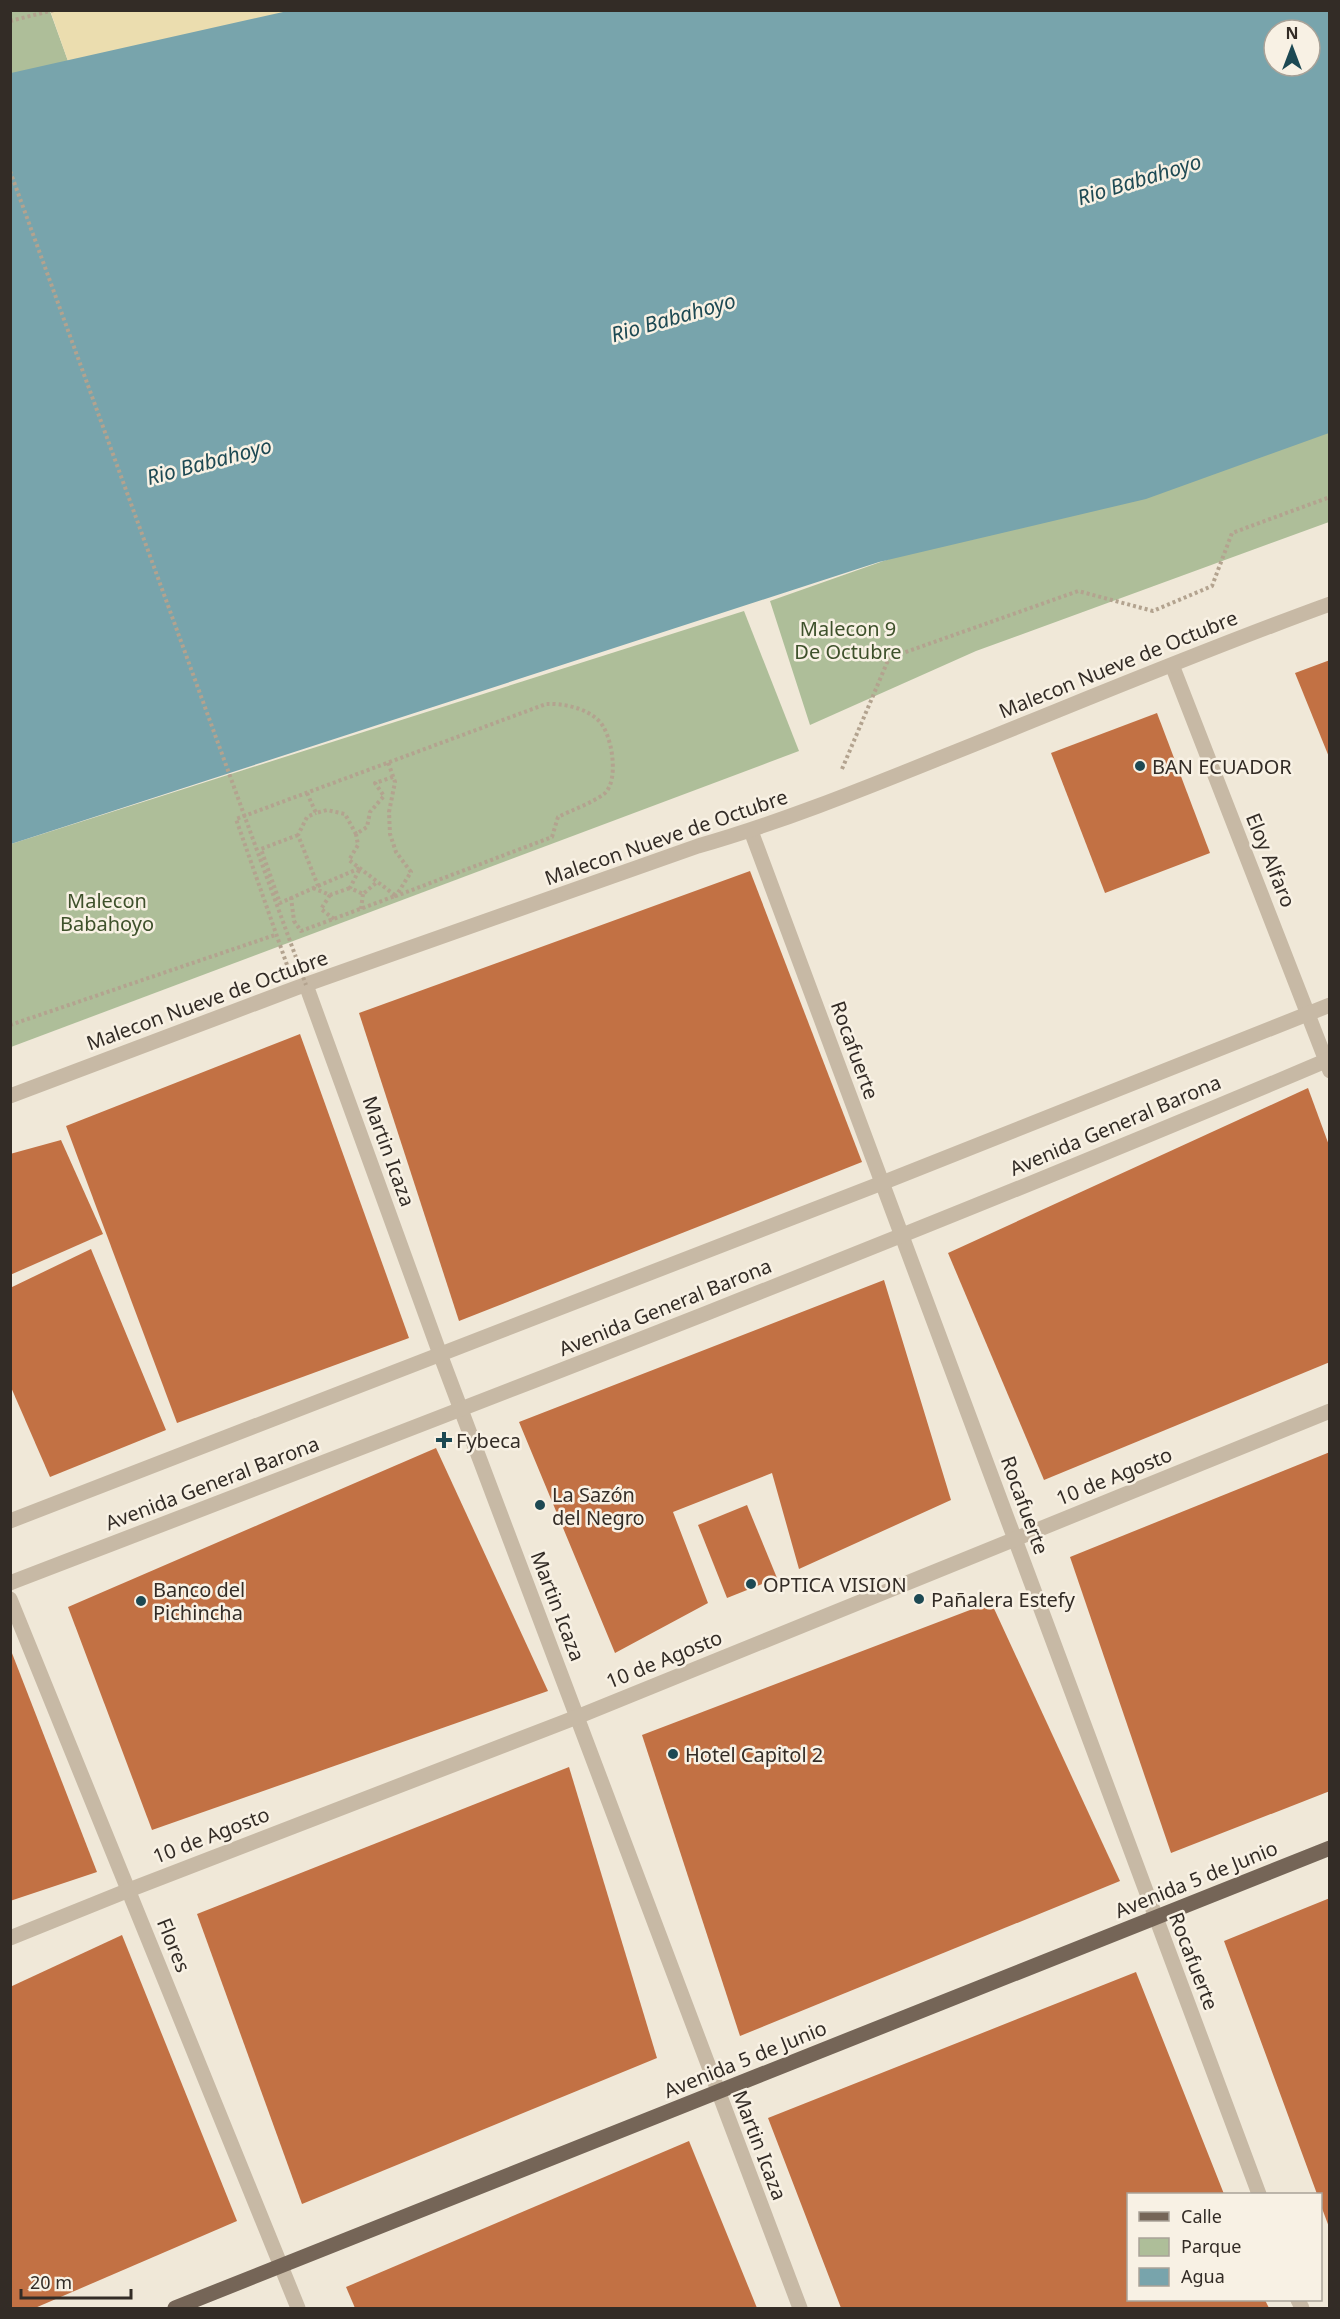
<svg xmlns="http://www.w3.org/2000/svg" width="1340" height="2319" font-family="'Noto Sans',sans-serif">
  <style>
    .green { fill: #aebe99 }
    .sand { fill: #ebddaf }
    .water { fill: #78a4ac; fill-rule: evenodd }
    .building { fill: #c27144 }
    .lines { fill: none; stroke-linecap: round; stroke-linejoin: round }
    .path { stroke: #b3a38f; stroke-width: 4; stroke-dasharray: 3 3; stroke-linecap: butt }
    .minor { stroke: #c7b9a5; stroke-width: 15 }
    .major { stroke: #756557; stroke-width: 15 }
    .path-bridge { stroke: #b3a38f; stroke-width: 4; stroke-dasharray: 3 3; stroke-linecap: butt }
    .poi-dot { fill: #1d4953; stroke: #f8f1e4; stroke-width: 2 }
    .labels { text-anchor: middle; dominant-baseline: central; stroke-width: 5; stroke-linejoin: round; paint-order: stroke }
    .park-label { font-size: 20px; fill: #3e512b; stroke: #f8f1e4 }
    .street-label { font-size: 20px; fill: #332c26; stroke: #f8f1e4 }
    .poi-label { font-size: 20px; fill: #332c26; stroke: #f8f1e4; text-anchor: start }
    .water-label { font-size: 21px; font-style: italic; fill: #1d4953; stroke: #f8f1e4 }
  </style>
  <rect width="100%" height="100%" fill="#f0e8d8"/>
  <g class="green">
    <polygon points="10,11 50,11 68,61 11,74"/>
    <polygon points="1329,404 1329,522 976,651 810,725 770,601"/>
    <polygon points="744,611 799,751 11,1047 11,844"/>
  </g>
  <polygon class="sand" points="50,10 292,11 68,61"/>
  <path class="water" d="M 292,10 L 1329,11 L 1329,433 L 1146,499 L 879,562 L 11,844 L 11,73 ZM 1274,30 L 1310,30 L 1310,66 L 1274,66 Z"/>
  <g class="building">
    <polygon points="1330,660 1330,757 1329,757 1295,673"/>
    <polygon points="1157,713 1210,853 1105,893 1051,753"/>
    <polygon points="750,871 862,1162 459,1321 359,1013"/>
    <polygon points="300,1034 409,1338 177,1423 66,1126"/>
    <polygon points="1308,1088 1330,1148 1330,1362 1044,1480 948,1253"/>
    <polygon points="61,1140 103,1234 10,1275 10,1154"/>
    <polygon points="91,1249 166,1430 50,1477 10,1385 10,1288"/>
    <polygon points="884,1280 951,1500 799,1569 772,1473 673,1512 708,1603 615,1653 519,1422"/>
    <polygon points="436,1448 548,1691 152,1830 68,1607"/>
    <polygon points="1330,1452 1330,1791 1171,1853 1070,1557"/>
    <polygon points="747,1505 777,1578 727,1598 698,1525"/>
    <polygon points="991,1602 1120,1881 740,2036 642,1735"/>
    <polygon points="10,1648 97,1872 10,1901"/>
    <polygon points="569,1767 657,2058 302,2204 197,1914"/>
    <polygon points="1330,1898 1330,2227 1329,2227 1320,2203 1320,2194 1317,2194 1224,1941"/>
    <polygon points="122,1935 237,2221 35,2308 10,2308 10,1987"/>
    <polygon points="1136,1972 1224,2194 1128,2194 1128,2300 1265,2300 1269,2308 841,2308 768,2118"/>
    <polygon points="689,2141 757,2308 355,2308 346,2287"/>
  </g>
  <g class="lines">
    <g class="path">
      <polyline points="10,21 54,10"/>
      <polyline points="842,769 889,658 1078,591 1153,611 1212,586 1232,533 1330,497"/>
      <polyline points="393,777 375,783 384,796 370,812 367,827 356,834 358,845 349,860 396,896"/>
      <polyline points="307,793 316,813 327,810 345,814 356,834"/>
      <polyline points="298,835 261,849 280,903 318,886 298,835 307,817 316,813"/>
      <polyline points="318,886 360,868 350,888 363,894 377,882"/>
      <polyline points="313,888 330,895 350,888"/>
      <polyline points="330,895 321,909 334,919"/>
      <polyline points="291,897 294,921 301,931 395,896"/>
      <polyline points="361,909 363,894"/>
      <path d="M 287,965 L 236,819 L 546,704 C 562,703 586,708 598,720 C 612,732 620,781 604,794 C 592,803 572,810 558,817 L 552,837 L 396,896 L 411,872 L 396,852 L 390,834 L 389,812 L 395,782 L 388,762"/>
      <polyline points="10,1025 275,935"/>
    </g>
    <g class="minor">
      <polyline points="1172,665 1330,1071"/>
      <polyline points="751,831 1259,2194"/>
      <polyline points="306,985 440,1354 800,2308"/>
      <path d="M 10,1096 L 296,988 L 698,846 C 782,822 863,789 945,756 C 1073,705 1200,651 1330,604"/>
      <polyline points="10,1521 882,1183 1330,1005"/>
      <path d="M 10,1583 C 452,1413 894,1244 1330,1059"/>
      <polyline points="10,1599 298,2308"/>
      <polyline points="10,1938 129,1890 577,1717 1330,1411"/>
      <polyline points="1298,2300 1302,2308"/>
    </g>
    <polyline class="major" points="175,2308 1330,1848"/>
    <polyline class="path-bridge" points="10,171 306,985"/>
  </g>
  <g class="poi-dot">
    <circle cx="1140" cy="766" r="6"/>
    <path d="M441 1431h6v6h6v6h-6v6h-6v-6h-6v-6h6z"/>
    <circle cx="540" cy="1505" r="6"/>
    <circle cx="751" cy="1584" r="6"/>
    <circle cx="919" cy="1599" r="6"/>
    <circle cx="141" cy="1601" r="6"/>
    <circle cx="673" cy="1754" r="6"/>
  </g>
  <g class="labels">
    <g class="park-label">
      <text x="848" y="628">Malecon 9<tspan x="848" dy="23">De Octubre</tspan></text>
      <text x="107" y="900">Malecon<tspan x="107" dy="23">Babahoyo</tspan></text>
    </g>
    <g class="street-label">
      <text transform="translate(1118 664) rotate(-22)">Malecon Nueve de Octubre</text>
      <text transform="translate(666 837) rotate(-19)">Malecon Nueve de Octubre</text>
      <text transform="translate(1271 860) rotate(68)">Eloy Alfaro</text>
      <text transform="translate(207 1000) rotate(-20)">Malecon Nueve de Octubre</text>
      <text transform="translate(855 1050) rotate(70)">Rocafuerte</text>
      <text transform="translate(1115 1125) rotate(-23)">Avenida General Barona</text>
      <text transform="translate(389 1151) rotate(70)">Martin Icaza</text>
      <text transform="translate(665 1307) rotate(-22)">Avenida General Barona</text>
      <text transform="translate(1114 1476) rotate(-22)">10 de Agosto</text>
      <text transform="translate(212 1483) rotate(-21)">Avenida General Barona</text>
      <text transform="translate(1025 1505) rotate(70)">Rocafuerte</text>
      <text transform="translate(558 1606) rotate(69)">Martin Icaza</text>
      <text transform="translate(664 1659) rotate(-22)">10 de Agosto</text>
      <text transform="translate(211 1835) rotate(-21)">10 de Agosto</text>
      <text transform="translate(1196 1879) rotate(-22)">Avenida 5 de Junio</text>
      <text transform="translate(174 1945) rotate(68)">Flores</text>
      <text transform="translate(1194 1961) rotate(69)">Rocafuerte</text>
      <text transform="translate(745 2059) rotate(-22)">Avenida 5 de Junio</text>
      <text transform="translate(760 2145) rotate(69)">Martin Icaza</text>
    </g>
    <g class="poi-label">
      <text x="1152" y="766">BAN ECUADOR</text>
      <text x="456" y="1440">Fybeca</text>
      <text x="552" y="1494">La Sazón<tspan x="552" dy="23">del Negro</tspan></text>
      <text x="763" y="1584">OPTICA VISION</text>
      <text x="153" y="1589">Banco del<tspan x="153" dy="23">Pichincha</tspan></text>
      <text x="931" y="1599">Pañalera Estefy</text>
      <text x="685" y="1754">Hotel Capitol 2</text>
    </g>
    <g class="water-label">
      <text transform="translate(1139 179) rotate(-17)">Rio Babahoyo</text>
      <text transform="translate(673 317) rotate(-16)">Rio Babahoyo</text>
      <text transform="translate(209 461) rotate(-15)">Rio Babahoyo</text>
    </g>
  </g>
  <rect width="1340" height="2319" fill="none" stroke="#332c26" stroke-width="24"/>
  <rect x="1127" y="2193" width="195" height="108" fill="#f8f1e4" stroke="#a9a298" stroke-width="1.5"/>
  <rect x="1139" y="2212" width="30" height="9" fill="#756557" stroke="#a9a298" stroke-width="1.5"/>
  <text x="1181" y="2223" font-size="18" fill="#332c26">Calle</text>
  <rect x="1139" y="2238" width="30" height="18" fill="#aebe99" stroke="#a9a298" stroke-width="1.5"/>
  <text x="1181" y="2253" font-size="18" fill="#332c26">Parque</text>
  <rect x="1139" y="2268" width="30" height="18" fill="#78a4ac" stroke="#a9a298" stroke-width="1.5"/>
  <text x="1181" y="2283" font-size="18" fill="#332c26">Agua</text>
  <g transform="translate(1292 48)"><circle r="28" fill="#f8f1e4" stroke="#a9a298" stroke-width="1.5"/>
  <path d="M0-4.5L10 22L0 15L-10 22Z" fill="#1d4953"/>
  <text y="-9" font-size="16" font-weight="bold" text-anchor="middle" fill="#332c26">N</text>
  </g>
  <path d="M21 2289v9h110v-9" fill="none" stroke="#332c26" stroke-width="3"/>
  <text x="30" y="2289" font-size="18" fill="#332c26" stroke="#f8f1e4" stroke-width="4.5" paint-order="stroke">20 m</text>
</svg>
